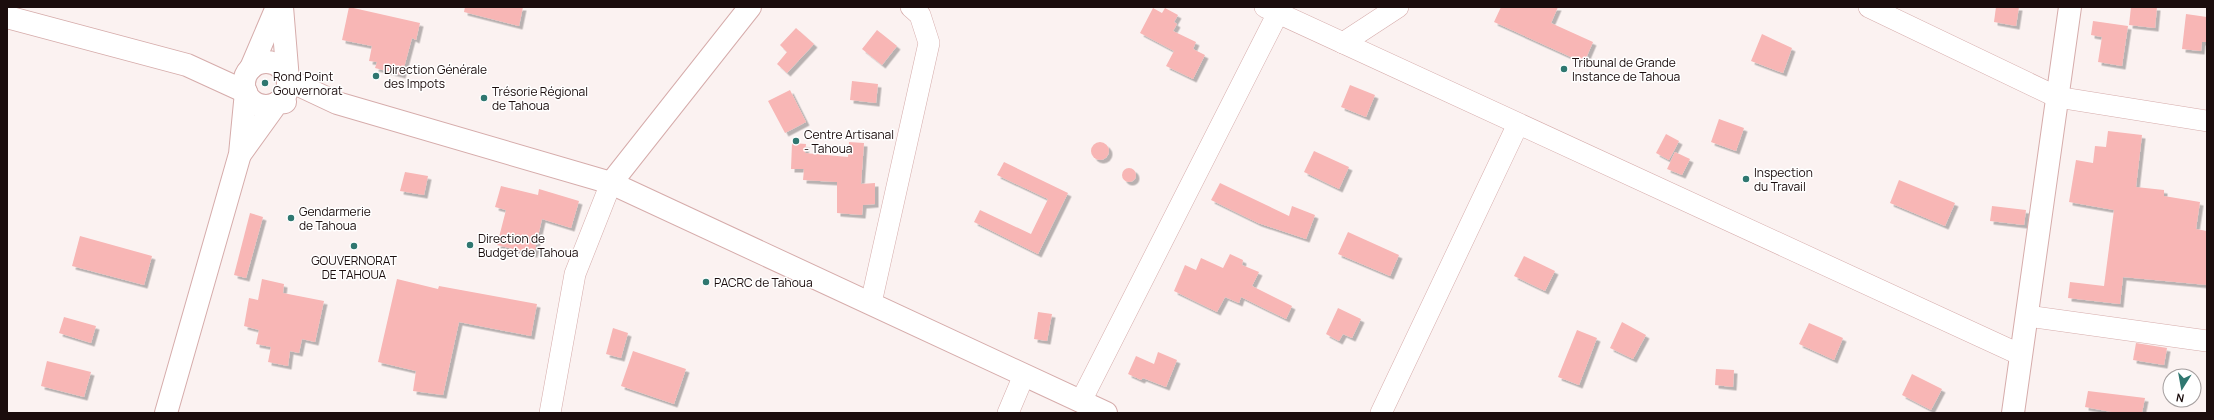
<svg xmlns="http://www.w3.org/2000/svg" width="2214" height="420" font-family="Manrope,sans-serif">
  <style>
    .building { fill: #f8b6b5; filter: url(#shadow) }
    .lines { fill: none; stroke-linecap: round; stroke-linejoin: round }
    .street-casing { stroke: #d6acab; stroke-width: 22 }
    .secondary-casing { stroke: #d6acab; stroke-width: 24 }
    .street { stroke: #fff; stroke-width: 21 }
    .secondary { stroke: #fff; stroke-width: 22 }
    .poi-dot { fill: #2f7770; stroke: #fff; stroke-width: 1.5 }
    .labels { text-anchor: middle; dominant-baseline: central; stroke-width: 3; stroke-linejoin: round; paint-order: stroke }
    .poi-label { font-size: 12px; fill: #1b0d0d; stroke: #fff; text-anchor: start }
  </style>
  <defs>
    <filter id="shadow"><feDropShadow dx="3.5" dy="3.5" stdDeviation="0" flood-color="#0004"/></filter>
  </defs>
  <rect width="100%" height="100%" fill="#fbf2f1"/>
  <g class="building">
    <polygon points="349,7 420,23 416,40 412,38 402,75 375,68 377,62 369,61 372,46 342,40"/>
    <polygon points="465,7 523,7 519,26 464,12"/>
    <polygon points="1501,7 1558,7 1551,23 1593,42 1584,63 1494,22"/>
    <polygon points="1996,7 2019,7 2016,26 1994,22"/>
    <polygon points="2131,7 2157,7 2155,28 2129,25"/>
    <polygon points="1153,8 1162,13 1165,8 1178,15 1174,22 1177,24 1173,31 1196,42 1193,49 1205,55 1193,79 1166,66 1174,51 1140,33"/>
    <polygon points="2186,14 2207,17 2207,42 2202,42 2201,51 2182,49"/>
    <polygon points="2093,21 2128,26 2122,66 2098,62 2102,37 2091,35"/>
    <polygon points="796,28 814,44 787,73 777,64 787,52 780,45"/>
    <polygon points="877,30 897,46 882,65 862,49"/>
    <polygon points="1762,34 1792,48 1783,73 1751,61"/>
    <polygon points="852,81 878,84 876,103 850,100"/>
    <polygon points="1350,85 1375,95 1366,117 1341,107"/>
    <polygon points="790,90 806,122 785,133 768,101"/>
    <polygon points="1719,119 1744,128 1736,151 1711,142"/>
    <polygon points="2108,131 2142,135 2136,187 2164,190 2164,196 2200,202 2196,229 2207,231 2207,285 2123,277 2120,304 2068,298 2070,282 2104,286 2114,210 2069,202 2076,160 2093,163 2095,146 2106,147"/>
    <polygon points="1666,134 1679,141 1669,160 1656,153"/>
    <polygon points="849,142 864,143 861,184 875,183 875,204 863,205 862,215 837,213 837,182 803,180 804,169 791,169 792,143 806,144 805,153 848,157"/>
    <circle cx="1100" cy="151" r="9"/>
    <polygon points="1314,151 1349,167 1339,189 1304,172"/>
    <polygon points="1675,152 1690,159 1682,175 1667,169"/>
    <polygon points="1004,162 1068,193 1038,254 974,222 980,210 1031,234 1048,199 997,175"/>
    <circle cx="1129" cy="175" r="7"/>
    <polygon points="405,172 428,176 424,195 400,191"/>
    <polygon points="1899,180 1955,203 1945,226 1890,203"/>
    <polygon points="1220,183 1289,216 1292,206 1315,215 1306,239 1258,223 1211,200"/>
    <polygon points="501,186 538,195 539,189 579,201 571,228 542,219 534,254 497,245 506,210 495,207"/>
    <polygon points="1992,206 2026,210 2024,225 1990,221"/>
    <polygon points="250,213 263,217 246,278 234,275"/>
    <polygon points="1348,232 1399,255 1390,276 1338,254"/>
    <polygon points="80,236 152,256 144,285 72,266"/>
    <polygon points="1230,254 1243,260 1242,265 1259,272 1252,286 1292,306 1286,319 1241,297 1239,303 1225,297 1217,312 1174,291 1185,265 1196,270 1201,258 1223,268"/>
    <polygon points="1524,256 1555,271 1545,291 1514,276"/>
    <polygon points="262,279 284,284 283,293 324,301 315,342 302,339 299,353 290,351 288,366 268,362 271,347 256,344 259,330 244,326 249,298 258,300"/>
    <polygon points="397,279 438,289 439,286 537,304 531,336 459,322 443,395 413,391 416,371 378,362"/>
    <polygon points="1338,308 1361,319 1352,338 1343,334 1339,341 1326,334"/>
    <polygon points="1038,312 1052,314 1047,341 1034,339"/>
    <polygon points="64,317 96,326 91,343 59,333"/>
    <polygon points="1622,322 1646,335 1633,359 1610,348"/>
    <polygon points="1809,323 1843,338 1834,360 1799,344"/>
    <polygon points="613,328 628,333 621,358 606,354"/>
    <polygon points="1577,330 1597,338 1579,385 1558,377"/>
    <polygon points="2136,343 2167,348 2164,365 2133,360"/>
    <polygon points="633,351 686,369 674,404 621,386"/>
    <polygon points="1158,352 1177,360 1166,387 1143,378 1141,380 1128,374 1136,356 1154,364"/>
    <polygon points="47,361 91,372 84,397 41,386"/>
    <polygon points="1716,369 1734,370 1733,387 1715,385"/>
    <polygon points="1912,374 1942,389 1931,410 1902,395"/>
    <polygon points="2088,391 2145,398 2142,413 2117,413 2085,407"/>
  </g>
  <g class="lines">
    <g class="street-casing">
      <g id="street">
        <polyline points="1265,7 2021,355"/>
        <polyline points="1869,7 2057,97 2207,121"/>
        <polyline points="1343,43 1398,7"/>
        <polyline points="871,303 929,43 920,15 911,7"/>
        <polyline points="2027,316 2207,341"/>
        <polyline points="1081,401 1278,13"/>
        <polyline points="550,413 575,274 611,183"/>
        <polyline points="1008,413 1024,375"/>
        <polyline points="1381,413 1518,124"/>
      </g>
    </g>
    <g class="secondary-casing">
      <g id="secondary">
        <polyline points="282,7 288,80 337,103 611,183 1106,413"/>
        <polyline points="7,17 187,65 246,92"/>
        <circle cx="266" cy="84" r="22"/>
        <polyline points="251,68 277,7"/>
        <polyline points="241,153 277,103 285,102"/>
        <polyline points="611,183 750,7"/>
        <polyline points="166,413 240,154 246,92"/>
        <polyline points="2013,413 2070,7"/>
      </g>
    </g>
    <use href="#street" class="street"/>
    <use href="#secondary" class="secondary"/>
  </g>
  <g class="poi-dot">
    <circle cx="1564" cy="69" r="4"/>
    <circle cx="376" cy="76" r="4"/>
    <circle cx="265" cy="83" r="4"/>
    <circle cx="484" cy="98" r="4"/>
    <circle cx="796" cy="141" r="4"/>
    <circle cx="1746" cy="179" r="4"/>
    <circle cx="291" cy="218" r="4"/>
    <circle cx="470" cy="245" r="4"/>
    <circle cx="354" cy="246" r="4"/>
    <circle cx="706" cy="282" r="4"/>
  </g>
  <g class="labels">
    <g class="poi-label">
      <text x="1572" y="62">Tribunal de Grande<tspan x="1572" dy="14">Instance de Tahoua</tspan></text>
      <text x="384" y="69">Direction Générale<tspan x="384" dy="14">des Impots</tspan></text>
      <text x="273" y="76">Rond Point<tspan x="273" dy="14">Gouvernorat</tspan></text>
      <text x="492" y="91">Trésorie Régional<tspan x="492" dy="14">de Tahoua</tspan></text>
      <text x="804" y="134">Centre Artisanal<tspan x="804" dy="14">- Tahoua</tspan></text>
      <text x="1754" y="172">Inspection<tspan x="1754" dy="14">du Travail</tspan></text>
      <text x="299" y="211">Gendarmerie<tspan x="299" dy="14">de Tahoua</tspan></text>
      <text x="478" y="238">Direction de<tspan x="478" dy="14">Budget de Tahoua</tspan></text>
      <text x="354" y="260" text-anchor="middle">GOUVERNORAT<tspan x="354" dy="14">DE TAHOUA</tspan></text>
      <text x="714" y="282">PACRC de Tahoua</text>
    </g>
  </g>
  <rect width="2214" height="420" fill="none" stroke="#1b0d0d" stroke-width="16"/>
  <g transform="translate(2182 388) rotate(191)"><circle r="19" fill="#ffffff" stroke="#a49e9e"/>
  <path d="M0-3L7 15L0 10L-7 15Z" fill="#2f7770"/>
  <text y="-6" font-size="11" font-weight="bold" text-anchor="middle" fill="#1b0d0d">N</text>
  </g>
</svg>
